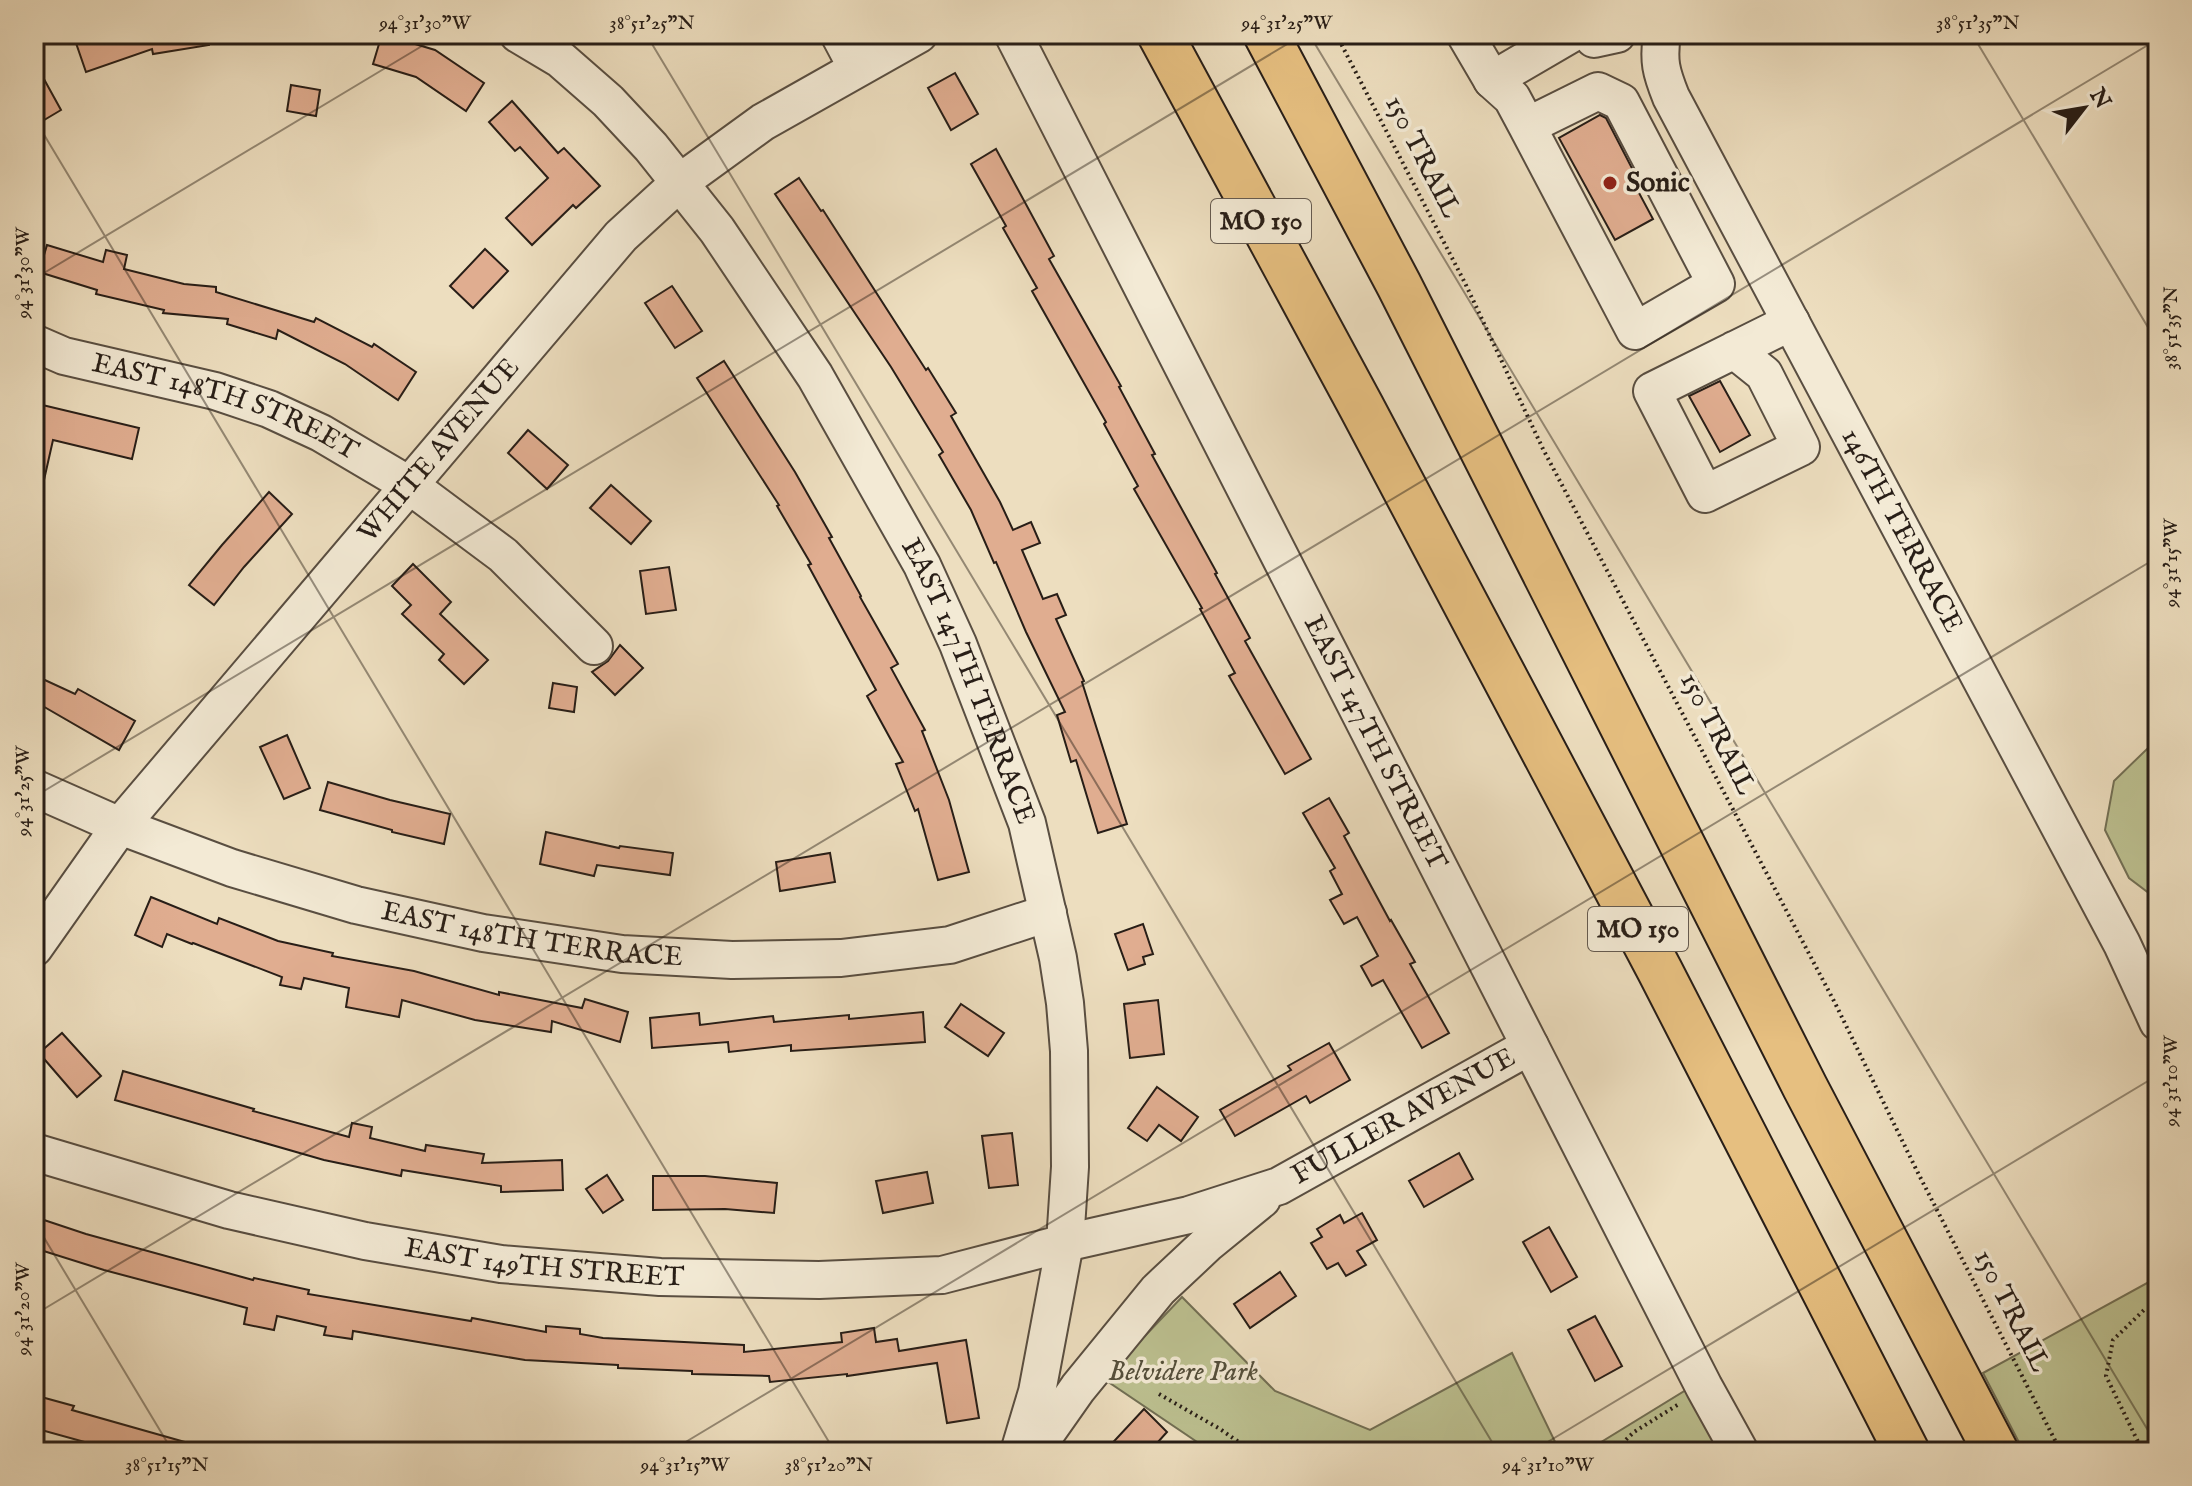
<svg xmlns="http://www.w3.org/2000/svg" width="2192" height="1486" font-family="'IM FELL English',serif">
  <style>
    .green { fill: #bcc090; stroke: #726f54; stroke-width: 2 }
    .building { fill: #e0ad90; stroke: #281e17; stroke-width: 2 }
    .lines { fill: none; stroke-linecap: round; stroke-linejoin: round }
    .minor-casing { stroke: #594e41; stroke-width: 40 }
    .major-casing { stroke: #281e17; stroke-width: 48 }
    .path { stroke: #281e17; stroke-width: 4; stroke-dasharray: 2 4; stroke-linecap: butt }
    .minor { stroke: #f3ead5; stroke-width: 36 }
    .major { stroke: #e6bf80; stroke-width: 44 }
    .ticks { fill: none; stroke: #281e17; stroke-width: 2; stroke-opacity: 0.45 }
    .poi-dot { fill: #8f2418; stroke: #f3ead5; stroke-width: 3 }
    .labels { text-anchor: middle; dominant-baseline: central; stroke-width: 7; stroke-linejoin: round; paint-order: stroke }
    .shield { fill: #f3ead5; stroke: #655b50; stroke-width: 2 }
    .shield-label { font-size: 26px; font-weight: bold; fill: #281e17 }
    .street-label { font-size: 28px; fill: #281e17; stroke: #f3ead5 }
    .poi-label { font-size: 28px; font-weight: bold; fill: #281e17; stroke: #f3ead5; text-anchor: start }
    .park-label { font-size: 28px; font-style: italic; fill: #544f3b; stroke: #f3ead5 }
    .neatline { fill: none; stroke: #281e17; stroke-width: 3 }
    .ticks-label { font-size: 20px; text-anchor: middle; fill: #281e17 }
  </style>
  <rect width="100%" height="100%" fill="#eddebf"/>
  <filter id="stains"><feTurbulence type="fractalNoise" baseFrequency=".0025" numOctaves="4"/><feColorMatrix values="0 0 0 0 .2 0 0 0 0 .09 0 0 0 0 .02 0 0 0 .5 -.17"/></filter>
  <radialGradient id="worn" r=".72"><stop offset=".6" stop-color="#630" stop-opacity="0"/><stop offset="1" stop-color="#630" stop-opacity=".3"/></radialGradient>
  <g class="green">
    <polygon points="2158,744 2158,900 2129,878 2105,830 2114,781 2148,748"/>
    <polygon points="2158,1277 2158,1452 2024,1452 1983,1373"/>
    <polygon points="1182,1297 1275,1391 1370,1430 1512,1353 1560,1452 1212,1452 1104,1379"/>
    <polygon points="1691,1387 1724,1452 1585,1452"/>
  </g>
  <g class="building">
    <polygon points="101,34 208,34 209,45 153,54 152,49 86,72 76,43"/>
    <polygon points="382,34 435,50 484,83 466,111 416,77 373,64"/>
    <polygon points="34,61 61,110 34,126"/>
    <polygon points="955,73 978,114 951,130 928,88"/>
    <polygon points="291,85 320,90 316,116 287,111"/>
    <polygon points="512,101 558,153 564,148 600,186 576,208 573,205 532,245 506,218 548,178 520,147 515,151 489,122"/>
    <polygon points="1600,115 1606,118 1636,176 1631,178 1653,219 1615,240 1559,138"/>
    <polygon points="996,149 1054,256 1049,259 1121,386 1119,387 1155,454 1152,455 1217,573 1215,574 1250,638 1245,641 1311,759 1285,774 1229,676 1235,673 1200,609 1202,608 1134,489 1138,486 1104,424 1106,422 1032,291 1037,288 1003,228 1006,226 971,164"/>
    <polygon points="799,178 821,211 823,210 926,370 928,368 956,413 951,416 1000,502 1013,530 1031,522 1040,543 1022,550 1043,599 1057,594 1066,615 1056,619 1084,681 1082,682 1127,824 1098,833 1076,760 1071,762 1057,715 1065,712 1026,632 996,562 994,563 971,510 939,455 943,452 891,367 775,194"/>
    <polygon points="47,245 103,262 106,250 127,255 124,269 184,284 216,287 216,292 314,322 316,318 372,347 374,344 416,372 398,400 345,364 278,330 276,339 227,324 228,319 163,313 164,310 96,294 97,290 39,272"/>
    <polygon points="485,249 508,271 473,308 450,286"/>
    <polygon points="672,286 702,331 675,348 645,303"/>
    <polygon points="724,361 795,472 832,537 829,538 861,596 860,597 898,664 891,668 925,730 922,731 949,800 969,872 938,880 918,809 915,811 896,764 903,762 867,696 876,690 808,565 811,564 777,506 779,505 697,378"/>
    <polygon points="1720,381 1750,435 1720,452 1689,396"/>
    <polygon points="34,403 139,428 132,459 53,440 42,489 34,488"/>
    <polygon points="528,430 568,465 547,489 508,453"/>
    <polygon points="611,485 651,521 631,544 590,508"/>
    <polygon points="269,492 292,514 244,567 214,605 189,585 222,545"/>
    <polygon points="413,564 451,602 440,614 488,660 464,684 439,660 444,654 402,614 411,605 392,586"/>
    <polygon points="669,567 676,610 646,614 640,571"/>
    <polygon points="620,645 643,668 615,695 592,672 608,661"/>
    <polygon points="34,675 75,694 78,689 135,721 119,750 34,701"/>
    <polygon points="553,683 577,687 574,712 549,708"/>
    <polygon points="287,735 310,788 284,799 260,747"/>
    <polygon points="328,782 390,800 450,814 444,844 392,832 392,830 320,810"/>
    <polygon points="1329,798 1349,833 1344,836 1390,921 1391,920 1415,962 1410,964 1449,1033 1422,1048 1383,980 1372,986 1361,966 1378,956 1357,917 1344,924 1330,900 1342,894 1330,871 1335,868 1303,813"/>
    <polygon points="546,832 619,848 620,846 673,853 670,875 597,865 594,876 540,864"/>
    <polygon points="830,853 835,882 780,891 776,862"/>
    <polygon points="151,897 217,924 219,918 278,941 333,953 332,956 414,971 499,995 499,992 582,1008 585,999 628,1012 620,1042 552,1021 551,1032 475,1020 402,1000 399,1017 346,1007 349,988 304,978 301,989 280,985 282,977 193,943 192,944 167,934 162,947 135,935"/>
    <polygon points="1143,924 1153,954 1143,957 1145,964 1128,970 1115,934"/>
    <polygon points="1158,1000 1164,1054 1130,1058 1124,1004"/>
    <polygon points="961,1004 1004,1033 988,1056 945,1027"/>
    <polygon points="923,1012 925,1042 791,1051 791,1045 729,1052 728,1042 652,1048 650,1018 699,1013 700,1025 773,1016 774,1022 849,1015 849,1019"/>
    <polygon points="62,1033 101,1076 77,1097 39,1053"/>
    <polygon points="1329,1043 1350,1080 1310,1103 1306,1096 1235,1136 1220,1110 1291,1070 1288,1066"/>
    <polygon points="123,1071 254,1109 253,1111 349,1137 352,1123 372,1127 370,1138 425,1151 426,1145 484,1154 482,1163 562,1160 563,1190 501,1192 501,1186 402,1170 401,1176 324,1160 115,1100"/>
    <polygon points="1157,1087 1198,1117 1181,1141 1159,1125 1147,1141 1128,1128"/>
    <polygon points="1012,1133 1018,1185 989,1188 982,1136"/>
    <polygon points="1459,1153 1473,1179 1424,1207 1409,1181"/>
    <polygon points="927,1172 933,1203 883,1213 876,1181"/>
    <polygon points="607,1175 623,1200 603,1213 586,1189"/>
    <polygon points="653,1176 705,1176 777,1183 774,1213 725,1209 653,1210"/>
    <polygon points="1362,1213 1377,1240 1357,1251 1366,1265 1346,1276 1338,1263 1327,1269 1311,1243 1322,1237 1317,1229 1340,1215 1344,1223"/>
    <polygon points="41,1219 86,1234 253,1280 254,1278 309,1290 308,1294 471,1321 472,1318 546,1332 546,1326 580,1329 580,1334 603,1338 744,1345 744,1352 842,1342 841,1333 874,1328 876,1342 897,1339 899,1351 966,1340 979,1418 947,1423 937,1363 847,1376 847,1374 770,1382 769,1376 692,1374 692,1371 618,1368 618,1365 525,1360 353,1331 352,1339 324,1335 326,1327 277,1316 274,1330 244,1324 247,1308 104,1270 34,1248 34,1241"/>
    <polygon points="1549,1227 1577,1277 1551,1292 1523,1242"/>
    <polygon points="1280,1272 1296,1296 1250,1328 1234,1304"/>
    <polygon points="1595,1316 1622,1366 1595,1381 1568,1330"/>
    <polygon points="34,1395 74,1406 72,1410 199,1446 198,1452 110,1452 92,1447 92,1444 34,1428"/>
    <polygon points="1144,1409 1167,1432 1149,1452 1104,1452"/>
  </g>
  <g class="lines">
    <g class="minor-casing">
      <g id="minor">
        <path id="s1" d="M 518,34 L 560,59 L 608,101 L 651,147 L 717,230 L 815,376 L 922,565 L 958,644 L 1027,823 L 1058,958 L 1065,1003 L 1069,1051 L 1070,1167 L 1065,1243 L 1037,1392 L 1019,1452"/>
        <polyline points="839,34 857,68"/>
        <path id="s2" d="M 1013,34 L 1530,1046 L 1704,1387 L 1740,1452"/>
        <polyline points="1465,34 1492,80 1512,98 1527,126 1635,331 1716,284 1621,102 1598,91 1527,126"/>
        <polyline points="1591,34 1594,39 1617,34"/>
        <path id="s3" d="M 1662,34 C 1658,61 1661,72 1671,97 L 2122,944 L 2158,1022"/>
        <polyline points="1492,80 1571,34"/>
        <path id="s4" d="M 34,343 L 64,356 L 215,391 L 269,409 L 321,433 L 409,485 L 503,555 L 594,646"/>
        <polyline points="1734,350 1764,374 1801,447 1705,494 1652,391 1791,322"/>
        <path id="s5" d="M 34,788 L 120,826 L 232,868 L 356,905 L 483,933 L 622,954 L 732,960 L 841,958 L 950,945 L 1048,913"/>
        <path id="s6" d="M 34,948 L 120,826 L 621,236 L 679,183 L 763,122 L 919,34"/>
        <path id="s7" d="M 34,1152 L 229,1210 L 365,1241 L 501,1264 L 660,1277 L 819,1280 L 942,1275 L 1065,1243 L 1189,1215 L 1279,1186 L 1530,1046"/>
        <polyline points="1033,1452 1078,1388 1158,1290 1208,1243 1262,1199"/>
      </g>
    </g>
    <g class="major-casing">
      <g id="major">
        <polyline points="1160,34 1362,408 1660,971 1907,1452"/>
        <polyline points="1266,34 1399,285 1805,1087 1996,1452"/>
      </g>
    </g>
    <g class="path">
      <polyline points="1336,34 1465,283 1543,449 1835,1003 1917,1171 2061,1452"/>
      <polyline points="1159,1394 1220,1429 1253,1452"/>
      <polyline points="1613,1452 1634,1432 1679,1404"/>
      <polyline points="2143,1452 2106,1376 2113,1340 2144,1310"/>
    </g>
    <use href="#minor" class="minor"/>
    <use href="#major" class="major"/>
  </g>
  <path class="ticks" d="M 646,34 L 1498,1452M 1309,34 L 2158,1447M 1972,34 L 2158,344M 34,118 L 835,1452M 34,279 L 442,34M 34,797 L 1304,34M 34,1221 L 173,1452M 34,1315 L 2158,39M 669,1452 L 2158,557M 1531,1452 L 2158,1075"/>
  <circle class="poi-dot" cx="1610" cy="183" r="8"/>
  <g class="labels">
    <g class="shield">
      <rect x="1211" y="199" width="100" height="44" rx="6"/>
      <rect x="1588" y="907" width="100" height="44" rx="6"/>
    </g>
    <g class="shield-label">
      <text x="1261" y="221">MO 150</text>
      <text x="1638" y="929">MO 150</text>
    </g>
    <g class="street-label">
      <text transform="translate(1422 157) rotate(63)">150 TRAIL</text>
      <text stroke="none"><textPath href="#s4" startOffset="202">EAST 148TH STREET</textPath></text>
      <text stroke="none"><textPath href="#s6" startOffset="642">WHITE AVENUE</textPath></text>
      <text stroke="none"><textPath href="#s3" startOffset="556">146TH TERRACE</textPath></text>
      <text stroke="none"><textPath href="#s1" startOffset="800">EAST 147TH TERRACE</textPath></text>
      <text transform="translate(1717 734) rotate(63)">150 TRAIL</text>
      <text stroke="none"><textPath href="#s2" startOffset="796">EAST 147TH STREET</textPath></text>
      <text stroke="none"><textPath href="#s5" startOffset="522">EAST 148TH TERRACE</textPath></text>
      <text stroke="none"><textPath href="#s7" startOffset="1414">FULLER AVENUE</textPath></text>
      <text stroke="none"><textPath href="#s7" startOffset="524">EAST 149TH STREET</textPath></text>
      <text transform="translate(2011 1311) rotate(63)">150 TRAIL</text>
    </g>
    <g class="poi-label">
      <text x="1626" y="183">Sonic</text>
    </g>
    <g class="park-label">
      <text x="1183" y="1372">Belvidere Park</text>
    </g>
  </g>
  <rect width="2192" height="1486" fill="none" stroke="#eddebf" stroke-width="88"/>
  <g transform="translate(2084 108) rotate(59)" stroke="#f3ead5" stroke-width="6" paint-order="stroke">
  <path d="M0-6L14 30L0 20L-14 30Z" fill="#281e17"/>
  <text y="-12" font-size="22" font-weight="bold" text-anchor="middle" fill="#281e17">N</text>
  </g>
  <rect x="44" y="44" width="2104" height="1398" class="neatline"/>
  <g class="ticks-label">
    <text x="425" y="29">94°31'30"W</text>
    <text x="652" y="29">38°51'25"N</text>
    <text x="1287" y="29">94°31'25"W</text>
    <text x="1978" y="29">38°51'35"N</text>
    <text transform="translate(22 273) rotate(-90)" y="7">94°31'30"W</text>
    <text transform="translate(2170 328) rotate(-90)" y="7">38°51'35"N</text>
    <text transform="translate(2170 563) rotate(-90)" y="7">94°31'15"W</text>
    <text transform="translate(22 791) rotate(-90)" y="7">94°31'25"W</text>
    <text transform="translate(2170 1081) rotate(-90)" y="7">94°31'10"W</text>
    <text transform="translate(22 1309) rotate(-90)" y="7">94°31'20"W</text>
    <text x="167" y="1471">38°51'15"N</text>
    <text x="685" y="1471">94°31'15"W</text>
    <text x="829" y="1471">38°51'20"N</text>
    <text x="1548" y="1471">94°31'10"W</text>
  </g>
  <rect width="100%" height="100%" filter="url(#stains)"/>
  <rect width="100%" height="100%" fill="url(#worn)"/>
</svg>
